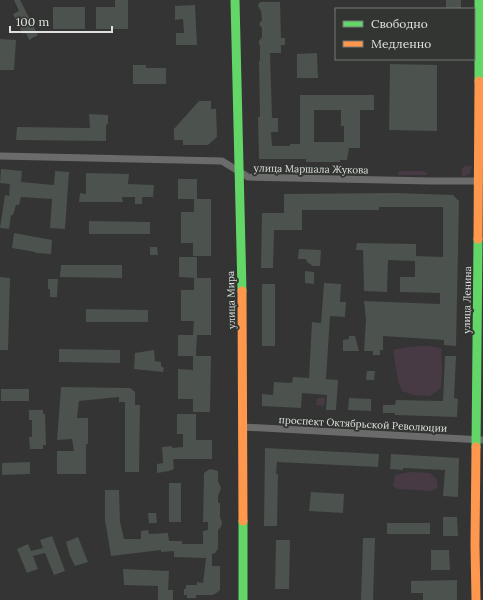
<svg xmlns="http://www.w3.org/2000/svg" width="483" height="600" font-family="Lora,serif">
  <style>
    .green { fill: #483a44 }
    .building { fill: #4c524d; fill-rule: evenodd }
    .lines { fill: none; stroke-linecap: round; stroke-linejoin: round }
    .street { stroke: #6b6b6b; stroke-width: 7 }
    .fast { stroke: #63d668; stroke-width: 9 }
    .slow { stroke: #ff974d; stroke-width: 9 }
    .labels { text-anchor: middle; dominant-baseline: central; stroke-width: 4; stroke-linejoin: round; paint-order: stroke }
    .street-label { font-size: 10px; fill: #dfe0df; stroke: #323532 }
  </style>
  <rect width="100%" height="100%" fill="#333433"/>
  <g class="green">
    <polygon points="465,166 472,166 470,174 462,177 462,169"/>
    <polygon points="400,171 423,171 427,173 427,175 398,175 398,173"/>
    <polygon points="426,346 441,348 442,370 441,388 430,396 413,395 402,391 398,381 393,350 408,347"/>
    <polygon points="317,398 325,398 324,406 316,405"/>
    <polygon points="410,472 430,473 437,480 438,488 431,491 398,489 393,486 395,475"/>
  </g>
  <g class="building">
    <polygon points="14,0 20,0 38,35 29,40 26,33 23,34 13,14 19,11"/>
    <polygon points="115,0 128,0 128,29 96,29 96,7 115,7"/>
    <rect x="446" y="0" width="15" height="9"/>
    <path d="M 261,2 L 280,2 L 281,38 L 285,38 L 285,45 L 281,45 L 281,53 L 270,53 L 272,118 L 278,118 L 278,132 L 271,132 L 272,146 L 290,146 L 290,144 L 300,144 L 300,95 L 374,95 L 374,110 L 360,110 L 360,148 L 349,148 L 347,160 L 340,160 L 340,162 L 306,162 L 306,159 L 259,159 L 258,117 L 260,117 L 259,61 L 260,61 L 260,45 L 259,45 L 259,41 L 262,37 L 262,28 L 259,24 L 262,20 L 261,11 L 258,6 L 259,3 ZM 314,110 L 341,110 L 341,126 L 344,126 L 344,142 L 314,142 Z"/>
    <polygon points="195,5 197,45 176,45 176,33 184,33 183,19 175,20 175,6"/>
    <rect x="53" y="7" width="32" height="22"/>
    <polygon points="0,39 16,40 14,70 0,70"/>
    <polygon points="317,53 318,78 297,78 297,54"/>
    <polygon points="390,64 437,65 437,131 389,130"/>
    <polygon points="133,65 146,65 146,68 166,68 166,84 133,84"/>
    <polygon points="199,101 211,101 211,109 216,109 217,137 208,145 183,145 183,140 174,140 174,129"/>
    <polygon points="89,114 108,115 108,124 106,125 106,141 16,140 17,127 90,128"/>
    <polygon points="1,169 22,171 21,182 54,185 55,171 69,172 65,229 50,228 52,199 21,197 19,205 16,205 13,215 11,215 9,229 0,228 5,195 9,196 10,184 0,183"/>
    <polygon points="86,173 129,174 128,184 154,185 153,197 142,197 142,204 135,204 135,197 122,197 123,202 79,202 80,193 86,194"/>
    <rect x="178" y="179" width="19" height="20"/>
    <polygon points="396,193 453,195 459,201 456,346 444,345 444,340 383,336 383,350 380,350 380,355 373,355 373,351 364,351 366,320 364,301 440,304 440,293 400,292 400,277 415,277 415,261 388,260 387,292 364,291 363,250 356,250 357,243 416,244 416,256 443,257 443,207 379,207 379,210 302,210 302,230 274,230 273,268 261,268 262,213 284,213 284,194"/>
    <polygon points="194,199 211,199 211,256 193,256 193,243 181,243 181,212 194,212"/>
    <polygon points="89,221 150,222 150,234 89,234"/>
    <polygon points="14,233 52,240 51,254 36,253 35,252 12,248"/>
    <polygon points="150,247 157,247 158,255 150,255"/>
    <polygon points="299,249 321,250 320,266 313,266 307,262 306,259 298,259"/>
    <polygon points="179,257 197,257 197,278 179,277"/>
    <polygon points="61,265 122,265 122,278 60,277"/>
    <polygon points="305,271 314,272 314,284 305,283"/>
    <polygon points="0,277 10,278 8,350 0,350"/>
    <polygon points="194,278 211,278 211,335 197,335 196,356 178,356 178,335 195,335 193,335 194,321 181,321 181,290 194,290"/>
    <polygon points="48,279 58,279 57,297 50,297 50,289 48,289"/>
    <polygon points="324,283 341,284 340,302 346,302 345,317 330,316 326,379 338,380 336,410 326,410 327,395 302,393 301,408 262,406 262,394 273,395 274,382 292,383 293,377 309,378 312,322 321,323"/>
    <rect x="262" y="284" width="13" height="62"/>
    <polygon points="86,309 148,310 148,322 86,322"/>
    <polygon points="349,336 355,336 359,351 343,351 343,340 349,339"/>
    <polygon points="59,349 120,350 120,363 59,362"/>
    <polygon points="154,350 155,361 161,362 161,366 164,368 163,372 134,369 135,353"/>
    <polygon points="193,356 211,356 210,412 193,412 193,399 178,399 178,369 193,370"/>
    <polygon points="445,356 456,356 454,398 458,399 457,417 395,415 395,413 383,413 383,405 395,405 396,400 443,401"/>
    <polygon points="367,371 375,371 374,380 366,380"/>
    <polygon points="61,387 130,388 135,392 135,405 140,405 139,472 125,472 125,402 119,402 119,397 79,401 77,418 88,418 88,444 86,444 86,474 57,474 57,451 74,451 72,439 57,440"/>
    <rect x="1" y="389" width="28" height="12"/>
    <polygon points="349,398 371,399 371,411 348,410"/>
    <polygon points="29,410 43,410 43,414 45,414 46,445 43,445 43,449 30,449 29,437 32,437 32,420 29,420"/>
    <polygon points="177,414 196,414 196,440 212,440 212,459 173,459 174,469 169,471 157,473 157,464 163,463 162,447 172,446 172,448 183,447 183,434 177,434"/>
    <polygon points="265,448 379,454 378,467 277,462 276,474 278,474 277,526 264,526"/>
    <polygon points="391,454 459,458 458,497 443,496 445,470 403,468 403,470 390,469"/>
    <polygon points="30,462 30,474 2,475 2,463"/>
    <polygon points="210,469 218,471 218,481 221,488 218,496 218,503 220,503 220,517 222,522 221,527 218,530 218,549 215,553 212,554 212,566 220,566 220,590 218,592 213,595 196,595 196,598 187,598 187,595 184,595 184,589 186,589 186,585 197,585 197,582 203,583 206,558 174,557 174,551 161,552 161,550 111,556 105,520 105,490 119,490 120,522 124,539 141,539 141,531 148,530 149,534 168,533 169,541 182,541 182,544 203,544 203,531 208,530 208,522 203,522 204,473"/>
    <rect x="169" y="483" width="12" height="39"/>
    <polygon points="311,492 344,494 343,513 309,511"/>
    <polygon points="148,513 156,513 157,523 149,523"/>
    <polygon points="443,517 457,517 458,536 443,536"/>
    <rect x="387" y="523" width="43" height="11"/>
    <polygon points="52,536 65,571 54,575 45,553 33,556 38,569 27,573 17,549 28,544 31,551 43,548 40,540"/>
    <polygon points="78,537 88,562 75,566 70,556 66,542"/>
    <polygon points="363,538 375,538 373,600 361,600"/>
    <polygon points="276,540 290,540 289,589 275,589"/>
    <polygon points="431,550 449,550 450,570 431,570"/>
    <polygon points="123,569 169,571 168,590 173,590 173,600 158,600 158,586 124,585"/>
    <polygon points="457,580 457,600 423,600 423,593 411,593 411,581"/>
  </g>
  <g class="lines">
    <g class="street">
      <polyline points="0,156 222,161 248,177 431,181 483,181"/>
      <polyline points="243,427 483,440"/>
    </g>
    <g class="fast">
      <polyline points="235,0 242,291"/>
      <polyline points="479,0 479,81"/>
      <polyline points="476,447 478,239"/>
      <polyline points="243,521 243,600"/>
    </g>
    <g class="slow">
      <polyline points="478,239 479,81"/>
      <polyline points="242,291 243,521"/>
      <polyline points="476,600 475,545 476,447"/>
    </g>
  </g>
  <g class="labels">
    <g class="street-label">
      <text transform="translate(311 169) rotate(1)">улица Маршала Жукова</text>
      <text transform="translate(231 300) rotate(-91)">улица Мира</text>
      <text transform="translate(467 300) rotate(-89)">улица Ленина</text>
      <text transform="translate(363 424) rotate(3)">проспект Октябрьской Революции</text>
    </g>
  </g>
  <rect x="335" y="8" width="140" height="52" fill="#323532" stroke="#777977"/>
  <rect x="343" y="21" width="20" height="6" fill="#63d668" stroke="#777977"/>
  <text x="371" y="28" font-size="12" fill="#dfe0df">Свободно</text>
  <rect x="343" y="41" width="20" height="6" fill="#ff974d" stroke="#777977"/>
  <text x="371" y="48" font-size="12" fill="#dfe0df">Медленно</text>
  <path d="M10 26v6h102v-6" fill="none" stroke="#dfe0df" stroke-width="2"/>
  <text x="16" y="26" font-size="12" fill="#dfe0df" stroke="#323532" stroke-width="3" paint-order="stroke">100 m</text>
</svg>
